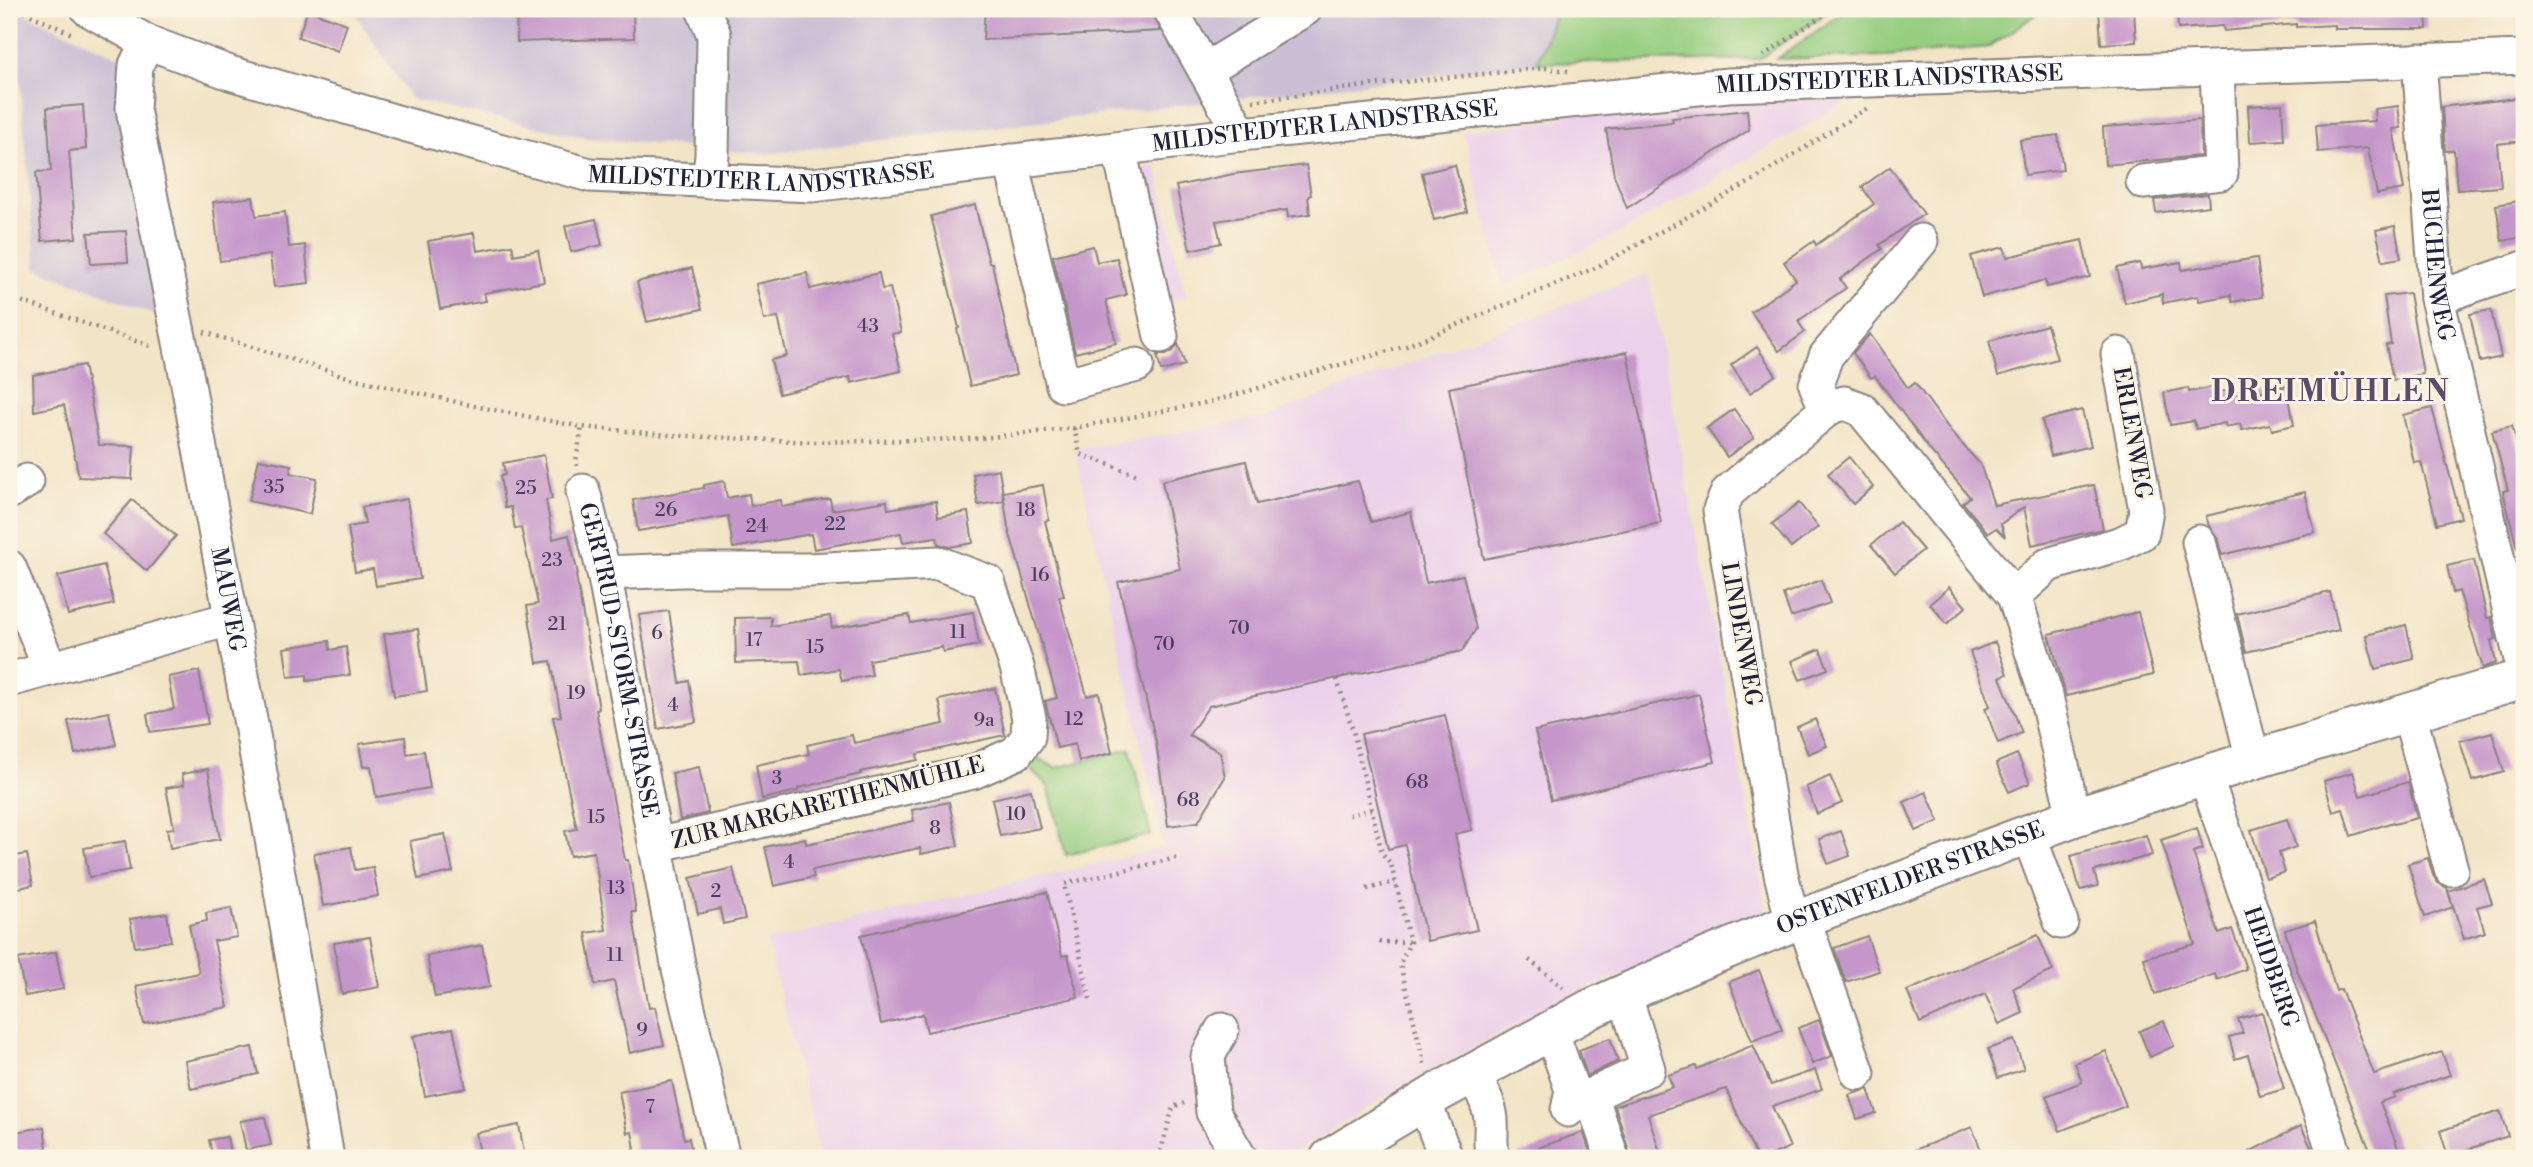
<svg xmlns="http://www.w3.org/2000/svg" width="2533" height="1167" font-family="'Libre Bodoni',serif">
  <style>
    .built { fill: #ecd1ea }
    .industrial { fill: #cbbfd5 }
    .green { fill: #96ce80; stroke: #5c785e; stroke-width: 2 }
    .building { fill: #c596ca }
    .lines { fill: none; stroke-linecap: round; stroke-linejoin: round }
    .minor-casing { stroke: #8a8380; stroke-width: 37 }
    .major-casing { stroke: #8a8380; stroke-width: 42 }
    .path { stroke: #8a8380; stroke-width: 4.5; stroke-dasharray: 2 5; stroke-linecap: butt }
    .minor { stroke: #fff; stroke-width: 33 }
    .major { stroke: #fff; stroke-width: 38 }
    .labels { text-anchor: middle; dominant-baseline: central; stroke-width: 6; stroke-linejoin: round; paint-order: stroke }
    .number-label { font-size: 19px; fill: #4b3f5f }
    .street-label { font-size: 23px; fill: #22223b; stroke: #fcf5e5 }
    .district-label { font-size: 30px; font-weight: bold; letter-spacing: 2px; fill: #5b4b6d; stroke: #fcf5e5 }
  </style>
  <rect width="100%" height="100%" fill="#fcf5e5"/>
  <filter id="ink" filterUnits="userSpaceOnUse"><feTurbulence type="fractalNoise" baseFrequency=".0143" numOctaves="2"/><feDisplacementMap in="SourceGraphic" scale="14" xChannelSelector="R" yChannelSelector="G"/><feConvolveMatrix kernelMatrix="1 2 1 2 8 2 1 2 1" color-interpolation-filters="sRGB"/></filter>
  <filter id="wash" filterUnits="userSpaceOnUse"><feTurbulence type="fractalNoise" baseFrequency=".00686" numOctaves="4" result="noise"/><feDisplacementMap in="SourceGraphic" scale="28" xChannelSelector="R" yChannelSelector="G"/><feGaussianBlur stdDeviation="1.57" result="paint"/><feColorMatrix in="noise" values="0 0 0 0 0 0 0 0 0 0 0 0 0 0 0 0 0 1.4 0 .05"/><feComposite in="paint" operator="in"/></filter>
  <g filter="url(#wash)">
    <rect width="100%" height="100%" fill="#f2e4c6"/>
    <g class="built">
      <polygon points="1855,97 1613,236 1503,287 1463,131 1553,121 1591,105"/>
      <polygon points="1156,166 1186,297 1144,306 1114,175"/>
      <polygon points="1648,274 1767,913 1570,996 1406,1084 1285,1158 821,1158 767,941 1164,848 1075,450 1265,417"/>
    </g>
    <g class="industrial">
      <polygon points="14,9 136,65 177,323 36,268"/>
      <polygon points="352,9 1557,9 1537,63 765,154 587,138 411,99"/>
    </g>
    <g class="green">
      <polygon points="1557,9 1832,9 1759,59 1537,63"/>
      <polygon points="1848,9 2044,9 1989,47 1886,56 1777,59"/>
      <polygon points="1130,749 1151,835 1066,855 1048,786 1023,762 1028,753 1056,768"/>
    </g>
    <g id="blocks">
      <g class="building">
        <polygon points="516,9 633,9 634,38 517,42"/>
        <polygon points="985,9 1151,9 1161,31 983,40"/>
        <polygon points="2099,9 2134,9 2136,42 2101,44"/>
        <polygon points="2177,9 2426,9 2427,29 2335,29 2335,25 2296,27 2296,24 2224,31 2223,26 2178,29"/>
        <polygon points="308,10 347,24 338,51 298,37"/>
        <polygon points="2524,97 2524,141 2497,144 2501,187 2457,190 2454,150 2445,151 2442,107"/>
        <polygon points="2282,104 2284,140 2250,142 2248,106"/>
        <polygon points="83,105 86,149 69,151 76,238 42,241 36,172 51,171 47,108"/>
        <polygon points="2398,106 2401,128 2393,129 2404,189 2377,194 2368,148 2318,152 2316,125 2375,121 2374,109"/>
        <polygon points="1747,110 1749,130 1627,208 1614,175 1606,129 1673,122 1672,118"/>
        <polygon points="2200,120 2201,156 2105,165 2103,127"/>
        <polygon points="2058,135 2063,170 2025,175 2020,140"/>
        <polygon points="1306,165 1311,195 1308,196 1310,214 1288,217 1287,210 1216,221 1221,243 1190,250 1176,186 1233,174"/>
        <polygon points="1455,165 1467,212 1434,220 1422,173"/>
        <polygon points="1890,167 1924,214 1879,245 1882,249 1840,279 1846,288 1798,321 1805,332 1779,351 1751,312 1796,280 1784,262 1814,241 1816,245 1874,204 1862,187"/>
        <polygon points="2208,194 2209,206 2156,213 2154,200"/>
        <polygon points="253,197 256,216 285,212 289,247 305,245 309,283 274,287 270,255 220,261 213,202"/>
        <polygon points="2524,200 2524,237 2502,241 2496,205"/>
        <polygon points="975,205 989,263 992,263 1016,375 970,386 957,329 959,328 931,216"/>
        <polygon points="596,219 602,245 571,252 565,226"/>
        <polygon points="2395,226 2401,258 2383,261 2376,230"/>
        <polygon points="126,231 128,262 91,264 88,233"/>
        <polygon points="474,233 477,251 512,245 514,255 538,250 544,282 484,293 486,301 440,309 428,241"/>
        <polygon points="2082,240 2090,277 2047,287 2045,280 1982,297 1971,256 2004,247 2007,257"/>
        <polygon points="1093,246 1097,262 1117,258 1126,295 1106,300 1116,343 1075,353 1053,256"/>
        <polygon points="2257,258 2262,297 2232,302 2231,295 2199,301 2198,296 2163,303 2162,294 2125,303 2117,268 2140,263 2141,269 2181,262 2182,270"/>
        <polygon points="692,268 702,309 647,322 637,282"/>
        <polygon points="807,273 810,289 879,273 882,289 890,288 901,332 892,334 901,371 851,383 850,377 779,394 771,360 787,356 778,317 764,320 756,284"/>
        <polygon points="2409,293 2423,374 2393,380 2386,345 2391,344 2384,296"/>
        <polygon points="2491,310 2501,357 2480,362 2470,314"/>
        <polygon points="2047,325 2057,359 1998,376 1989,341"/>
        <polygon points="1870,334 1908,388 1915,383 1953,434 1980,464 1994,505 2094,485 2103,529 2032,545 2024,507 2001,524 2005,537 1996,528 1988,533 1963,503 1970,497 1929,449 1875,376 1871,378 1853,353"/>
        <polygon points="1178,344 1185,365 1161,371 1157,355 1166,355 1173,351"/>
        <polygon points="1757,347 1776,375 1750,393 1731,365"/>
        <polygon points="1627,352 1661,523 1484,559 1449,388"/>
        <polygon points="84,365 99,445 134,446 132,479 79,477 64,405 34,411 33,375"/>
        <polygon points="2217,386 2219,392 2234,390 2236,396 2287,386 2294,425 2272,430 2270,424 2242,430 2240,424 2226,427 2225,423 2196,429 2194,421 2170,425 2164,393 2188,388 2189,392"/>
        <polygon points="2432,408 2461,518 2437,524 2421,462 2414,463 2403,415"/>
        <polygon points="1734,409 1754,438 1727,457 1707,428"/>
        <polygon points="2082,410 2091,446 2051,456 2042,420"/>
        <polygon points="2512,426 2524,469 2524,547 2517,548 2503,491 2508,490 2492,431"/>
        <polygon points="544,455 552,499 546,500 553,539 569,535 578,574 576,575 599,709 596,710 625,860 628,860 636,912 632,912 649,1008 655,1007 664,1045 630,1053 614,981 595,985 586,933 606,930 594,852 570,856 565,831 577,829 553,717 561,716 551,661 537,663 527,606 538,604 521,528 515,529 511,507 505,508 500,476 505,475 503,463"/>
        <polygon points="1849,457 1873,487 1853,504 1828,474"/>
        <polygon points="259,459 291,465 290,473 317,478 310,514 249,501"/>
        <polygon points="1246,461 1257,504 1358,481 1371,522 1411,512 1426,583 1463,575 1476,629 1462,651 1209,706 1189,735 1220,752 1225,777 1198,822 1168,826 1156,742 1118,582 1180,569 1162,481"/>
        <polygon points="999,469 1004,501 978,505 973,474"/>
        <polygon points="724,481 727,498 749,494 751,506 781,500 782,507 830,499 832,510 887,501 888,509 936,501 938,517 968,512 973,543 949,547 938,544 937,537 903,542 901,533 814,549 811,534 733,548 728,516 638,531 633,500 704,488 704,485"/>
        <polygon points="1043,485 1049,520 1045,521 1064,596 1059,597 1087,696 1099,693 1112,753 1079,761 1075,744 1057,748 1045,701 1057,698 1008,527 1003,492"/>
        <polygon points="2305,492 2315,532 2222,555 2217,537 2209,526 2206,516"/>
        <polygon points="407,499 420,579 376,586 373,569 355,572 348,527 365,524 362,507"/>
        <polygon points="132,500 176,536 147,571 103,534"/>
        <polygon points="1799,503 1818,527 1791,548 1772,524"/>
        <polygon points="1899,522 1923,550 1895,573 1871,545"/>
        <polygon points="2474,560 2487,618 2491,617 2496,639 2491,640 2496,663 2483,668 2459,591 2453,593 2447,566"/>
        <polygon points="104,565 114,604 68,615 58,576"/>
        <polygon points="1821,580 1830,603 1791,617 1783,594"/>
        <polygon points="1949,587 1966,607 1947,624 1930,604"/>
        <polygon points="2330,592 2339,630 2246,652 2237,614"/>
        <polygon points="669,611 680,683 689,681 696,722 658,729 639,615"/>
        <polygon points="973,612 979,645 943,652 942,647 869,660 872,675 842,681 839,669 801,675 799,661 736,663 735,618 771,617 771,626 830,616 832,628 909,615 911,623"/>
        <polygon points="2138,612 2153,675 2066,696 2049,634"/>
        <polygon points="2406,625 2414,659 2375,669 2366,635"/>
        <polygon points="418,629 427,691 394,696 384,634"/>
        <polygon points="329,641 330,650 346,647 350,675 307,681 307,675 288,677 284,648"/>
        <polygon points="1995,642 2007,674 2000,677 2022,733 1998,743 1985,708 1990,706 1970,652"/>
        <polygon points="1820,649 1828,669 1800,680 1792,661"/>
        <polygon points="199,671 208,724 150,732 147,714 174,709 168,677"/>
        <polygon points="995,688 1005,735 917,754 918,760 860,772 861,774 798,788 798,791 762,799 756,765 809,754 807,745 852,735 854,743 944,724 939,700"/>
        <polygon points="1699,694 1715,762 1551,800 1535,731"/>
        <polygon points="109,712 116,745 75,754 68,721"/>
        <polygon points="1445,715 1472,830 1455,834 1477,930 1427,941 1405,845 1388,849 1361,734"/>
        <polygon points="1815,719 1827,746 1808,754 1797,727"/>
        <polygon points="2492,732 2504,772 2472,781 2460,741"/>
        <polygon points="405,737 407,754 424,751 430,788 376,797 371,766 363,767 359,744"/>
        <polygon points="2017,754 2030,783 2009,792 1996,763"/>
        <polygon points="699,767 708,813 680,820 672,773"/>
        <polygon points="208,769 220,839 170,848 167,829 174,828 166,788 184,785 182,774"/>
        <polygon points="2353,772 2360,796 2408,782 2417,818 2394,824 2393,822 2351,836 2343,809 2333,812 2324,781"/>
        <polygon points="1830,776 1842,803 1817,814 1806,787"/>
        <polygon points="1031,790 1040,828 1000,836 992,799"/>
        <polygon points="1926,792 1939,821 1916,831 1904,802"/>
        <polygon points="949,802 958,846 921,854 920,848 812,870 814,877 774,886 765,847 805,838 806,844 914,821 912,810"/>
        <polygon points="2287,819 2296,847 2279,853 2285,872 2266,878 2251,830"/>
        <polygon points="2197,828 2203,849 2193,852 2219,934 2232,929 2246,969 2217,980 2215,974 2155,994 2144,958 2195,944 2161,840"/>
        <polygon points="1841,831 1850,856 1828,864 1819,839"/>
        <polygon points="445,834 453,872 418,879 410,841"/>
        <polygon points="2146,835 2152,855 2094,871 2098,886 2080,890 2071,856"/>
        <polygon points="125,841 130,870 89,877 84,848"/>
        <polygon points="351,847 355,870 373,867 378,896 323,906 314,853"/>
        <polygon points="27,854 33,885 9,890 9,857"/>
        <polygon points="2428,858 2433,875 2438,883 2447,888 2453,907 2425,917 2408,864"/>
        <polygon points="733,868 745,919 723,924 720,909 698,914 690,878"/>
        <polygon points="2484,879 2492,903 2477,907 2485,932 2464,939 2448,891"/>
        <polygon points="1047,892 1062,956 1068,955 1078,997 927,1032 923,1014 881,1024 861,935"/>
        <polygon points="231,908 237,937 214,941 228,1007 144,1024 136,986 199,973 189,925 207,921 206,913"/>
        <polygon points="167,913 171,941 135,947 130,919"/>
        <polygon points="2315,921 2336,991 2341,989 2374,1074 2442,1052 2450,1075 2393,1094 2395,1097 2380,1102 2402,1158 2373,1158 2297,970 2285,930"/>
        <polygon points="2038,935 2053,971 2013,988 2023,1013 1999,1024 1985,994 1920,1023 1907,991"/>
        <polygon points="1867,936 1879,971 1846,982 1834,948"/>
        <polygon points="370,937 379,987 342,994 334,943"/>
        <polygon points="482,945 490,987 435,997 427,956"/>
        <polygon points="56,952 63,989 25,996 18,959"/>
        <polygon points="1759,970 1782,1030 1752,1041 1729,982"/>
        <polygon points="2262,1012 2284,1089 2260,1096 2248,1055 2235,1059 2229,1037 2243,1033 2238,1019"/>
        <polygon points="1819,1020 1832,1056 1812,1064 1798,1028"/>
        <polygon points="2164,1021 2174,1046 2150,1057 2139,1031"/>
        <polygon points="453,1028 466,1088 425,1096 413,1036"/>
        <polygon points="1610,1038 1618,1061 1587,1076 1579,1050"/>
        <polygon points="2014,1040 2024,1069 1998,1078 1988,1049"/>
        <polygon points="1753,1045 1771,1085 1815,1070 1822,1089 1772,1106 1790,1147 1765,1158 1757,1158 1726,1089 1648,1115 1662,1158 1631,1158 1615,1106 1673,1087 1668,1075 1696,1066 1697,1069"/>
        <polygon points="252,1047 258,1074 191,1089 185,1061"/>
        <polygon points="2106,1051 2126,1106 2060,1131 2046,1096 2082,1082 2075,1063"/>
        <polygon points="672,1081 684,1139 689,1138 693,1158 634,1158 633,1149 635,1149 632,1132 627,1133 619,1092"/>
        <polygon points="1868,1089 1876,1113 1857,1119 1849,1095"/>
        <polygon points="2500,1111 2508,1136 2448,1156 2440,1131"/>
        <polygon points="265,1117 271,1145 246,1150 240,1121"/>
        <polygon points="519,1125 525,1158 481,1158 476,1133"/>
        <polygon points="2301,1126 2316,1158 2237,1158"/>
        <polygon points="44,1127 47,1148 9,1154 9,1133"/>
        <polygon points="1972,1127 1984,1158 1897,1158 1897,1157"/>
        <polygon points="1583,1132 1592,1158 1518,1158 1518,1155"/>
        <polygon points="227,1137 231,1158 213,1158 209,1140"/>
      </g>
    </g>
  </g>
  <g filter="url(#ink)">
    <use href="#blocks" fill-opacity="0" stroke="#8a8380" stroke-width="2"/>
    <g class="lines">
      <g class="minor-casing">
        <g id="minor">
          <path id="s1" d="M 88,9 L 147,42 L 230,73 L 407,125 L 590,175 L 812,185 L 1241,134 L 1728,85 L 2524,57"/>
          <polyline points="703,9 714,35 712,156 709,181"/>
          <polyline points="1170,9 1241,134"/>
          <path id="s2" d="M 147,42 L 136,65 L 133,109 L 183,357 L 270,827 L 327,1158"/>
          <path id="s3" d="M 2419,60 L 2437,298 L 2524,672"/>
          <polyline points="1205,70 1305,9"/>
          <polyline points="1119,149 1161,336"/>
          <polyline points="1011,161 1063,385 1137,365"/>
          <polyline points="2143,182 2221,173 2217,68"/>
          <polyline points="2437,298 2524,268"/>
          <polyline points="1827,410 1816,385 1826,356 1921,241"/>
          <path id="s4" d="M 583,491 L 604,573 L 679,969 L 723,1158"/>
          <polyline points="9,492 27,481"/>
          <polyline points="2199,542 2253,760"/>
          <polyline points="9,567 50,669"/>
          <polyline points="604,573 683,570 809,570 938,563 988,582 1017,667 1029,718 1028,737 1016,753 973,772 656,845"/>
          <polyline points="2014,596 2048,565 2122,543 2142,533 2146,510 2118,354"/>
          <polyline points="9,680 230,619"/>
          <polyline points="2409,713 2451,869"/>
          <path id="s5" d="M 2205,775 L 2336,1158"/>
          <polyline points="2028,833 2061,922"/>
          <polyline points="1803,918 1858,1073"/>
          <polyline points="1793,923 1781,874 1720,510 1728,492 1830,407 1844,403 1861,409 2014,596 2045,692 2074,817"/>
          <polyline points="1222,1030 1208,1056 1213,1112 1240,1158"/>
          <polyline points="1551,1030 1572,1090 1568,1110"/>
          <path d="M 1473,1073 C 1480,1088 1490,1103 1491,1120 C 1492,1133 1489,1145 1493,1158"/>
          <polyline points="1424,1101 1446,1158"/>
          <polyline points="1612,1158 1591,1095 1648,1069 1624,993"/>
        </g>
      </g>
      <g class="major-casing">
        <g id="major">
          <path id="s6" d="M 1330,1158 L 1439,1092 L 1590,1009 L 1693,963 L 1803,918 L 2074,817 L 2253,760 L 2524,678"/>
        </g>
      </g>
      <g class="path">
        <polyline points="18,9 72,34"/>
        <polyline points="1763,56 1832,9"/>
        <polyline points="1253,101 1372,85 1545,68 1568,71"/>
        <polyline points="9,297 153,347"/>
        <polyline points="204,332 351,378 479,407 582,427 668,435 814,442 972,439 1074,428 1210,402 1406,346 1595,268 1752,181 1869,107"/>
        <polyline points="1074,428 1080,454 1140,476"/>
        <polyline points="577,466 576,461 582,427"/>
        <polyline points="1337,679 1353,731 1382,853 1391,864 1410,942 1400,964 1425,1067"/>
        <polyline points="1349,815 1372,809"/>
        <polyline points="1367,889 1395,882"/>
        <polyline points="1379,942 1410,942"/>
        <polyline points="1529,960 1564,988"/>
        <polyline points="1090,999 1064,884 1177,858"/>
        <polyline points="1102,1154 1103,1158"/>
        <polyline points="1159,1158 1173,1107 1184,1103"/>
      </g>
      <use href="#minor" class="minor"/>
      <use href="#major" class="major"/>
    </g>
  </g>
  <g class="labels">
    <g class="number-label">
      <text x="868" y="326">43</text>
      <text x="274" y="487">35</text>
      <text x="526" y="488">25</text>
      <text x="666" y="510">26</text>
      <text x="1026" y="510">18</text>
      <text x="835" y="524">22</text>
      <text x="757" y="526">24</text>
      <text x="552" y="560">23</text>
      <text x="1040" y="575">16</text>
      <text x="557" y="624">21</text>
      <text x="1239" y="628">70</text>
      <text x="958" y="632">11</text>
      <text x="657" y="633">6</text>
      <text x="754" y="640">17</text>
      <text x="1164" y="644">70</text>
      <text x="815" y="647">15</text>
      <text x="576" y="693">19</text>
      <text x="673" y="705">4</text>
      <text x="1074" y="719">12</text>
      <text x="984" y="720">9a</text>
      <text x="777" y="778">3</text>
      <text x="1417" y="782">68</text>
      <text x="1188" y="800">68</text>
      <text x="1016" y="814">10</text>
      <text x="596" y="817">15</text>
      <text x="935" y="828">8</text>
      <text x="789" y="862">4</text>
      <text x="616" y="888">13</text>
      <text x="716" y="891">2</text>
      <text x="615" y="955">11</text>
      <text x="642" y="1030">9</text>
      <text x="650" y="1107">7</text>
    </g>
    <g class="street-label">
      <text stroke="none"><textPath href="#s1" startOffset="1836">MILDSTEDTER LANDSTRASSE</textPath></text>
      <text stroke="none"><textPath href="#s1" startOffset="1269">MILDSTEDTER LANDSTRASSE</textPath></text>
      <text stroke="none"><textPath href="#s1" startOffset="702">MILDSTEDTER LANDSTRASSE</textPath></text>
      <text stroke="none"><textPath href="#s3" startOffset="206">BUCHENWEG</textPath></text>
      <text transform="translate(2132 433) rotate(80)">ERLENWEG</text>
      <text stroke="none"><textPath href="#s2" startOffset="569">MAUWEG</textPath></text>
      <text transform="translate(1741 634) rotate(80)">LINDENWEG</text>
      <text stroke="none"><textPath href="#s4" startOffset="173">GERTRUD-STORM-STRASSE</textPath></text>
      <text transform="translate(828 803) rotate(-14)">ZUR MARGARETHENMÜHLE</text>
      <text stroke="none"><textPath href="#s6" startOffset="646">OSTENFELDER STRASSE</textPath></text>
      <text stroke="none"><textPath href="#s5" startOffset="203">HEIDBERG</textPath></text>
    </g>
    <g class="district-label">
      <text x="2331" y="392">DREIMÜHLEN</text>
    </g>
  </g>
  <rect width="2533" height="1167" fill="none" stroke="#fcf5e5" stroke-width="35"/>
</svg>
